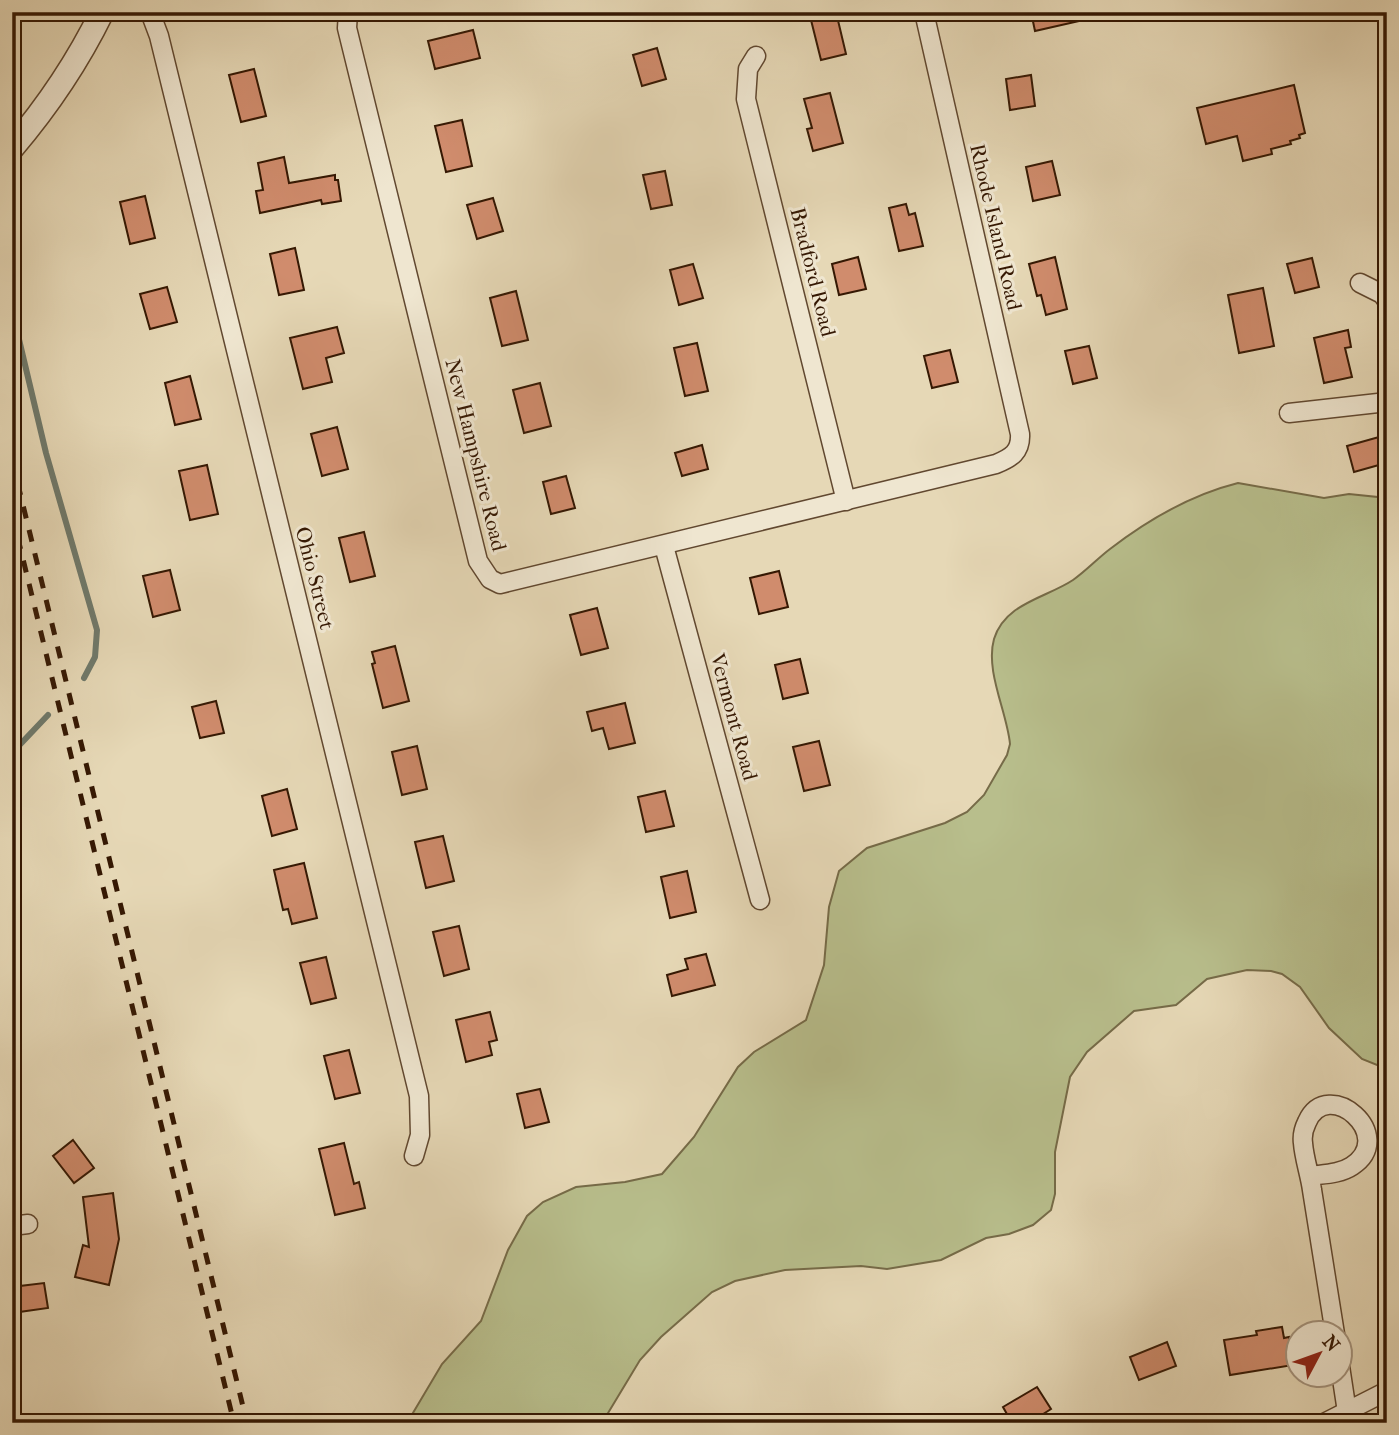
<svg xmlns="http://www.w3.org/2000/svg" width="1399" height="1435" font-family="'IM FELL French Canon',serif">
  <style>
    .green { fill: #b8be8c; stroke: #766b48; stroke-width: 2 }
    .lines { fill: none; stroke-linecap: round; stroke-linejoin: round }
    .stream { stroke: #6f796b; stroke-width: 6 }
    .building { fill: #d08c6d; stroke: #351803; stroke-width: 2 }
    .minor-casing { stroke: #614830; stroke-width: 21 }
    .tertiary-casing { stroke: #614830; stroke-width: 26 }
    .minor { stroke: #efe6d0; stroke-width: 18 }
    .tertiary { stroke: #efe6d0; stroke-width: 23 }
    .rail { stroke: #351803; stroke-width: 5; stroke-dasharray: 12 12; stroke-linecap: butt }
    .labels { text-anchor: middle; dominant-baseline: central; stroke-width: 6; stroke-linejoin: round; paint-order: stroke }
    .street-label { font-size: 21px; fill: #351803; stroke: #efe6d0 }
  </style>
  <rect width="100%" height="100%" fill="#e6d8b6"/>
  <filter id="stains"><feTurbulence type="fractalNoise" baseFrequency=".00286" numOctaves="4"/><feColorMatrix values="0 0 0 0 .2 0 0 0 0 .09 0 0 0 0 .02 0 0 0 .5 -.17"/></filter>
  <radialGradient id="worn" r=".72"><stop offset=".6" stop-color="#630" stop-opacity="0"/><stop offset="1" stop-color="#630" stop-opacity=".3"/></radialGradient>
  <path class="green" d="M 1238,483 L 1324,498 L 1349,494 L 1387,498 L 1387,1069 L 1362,1059 L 1329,1028 L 1300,987 L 1282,974 L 1271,971 L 1247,970 L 1207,979 L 1176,1005 L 1134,1011 L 1087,1052 L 1070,1077 L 1055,1152 L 1055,1194 L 1051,1210 L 1033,1225 L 1009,1234 L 986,1238 L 941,1260 L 887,1269 L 861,1266 L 785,1270 L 735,1281 L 712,1292 L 661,1337 L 640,1360 L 602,1423 L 407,1423 L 442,1364 L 481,1321 L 508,1250 L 527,1216 L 543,1202 L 576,1187 L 625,1182 L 662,1174 L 694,1137 L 738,1067 L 754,1052 L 806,1020 L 824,965 L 829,907 L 839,871 L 867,848 L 945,823 L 967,812 L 984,795 L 1007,755 L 1010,744 C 1007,712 985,671 994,639 C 1005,603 1046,598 1073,580 C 1086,571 1098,558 1110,549 C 1149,519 1190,495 1238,483 Z"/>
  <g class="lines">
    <g class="stream">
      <polyline points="12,310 46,453 97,630 95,657 84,678"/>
      <polyline points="12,753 48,715"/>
    </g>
  </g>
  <g class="building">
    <polygon points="809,12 836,12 846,54 821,60"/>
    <polygon points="1031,12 1087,12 1088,19 1035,31"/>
    <polygon points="473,30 480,58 435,69 428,41"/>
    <polygon points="657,48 666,79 642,86 633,55"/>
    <polygon points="254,69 266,116 241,122 229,75"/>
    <polygon points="1031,75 1035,106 1010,110 1006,79"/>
    <polygon points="1294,85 1305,133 1299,135 1300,138 1290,141 1291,144 1271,149 1272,154 1243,161 1237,136 1206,144 1197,108"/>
    <polygon points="830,93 843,143 813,151 807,129 812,128 804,99"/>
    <polygon points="462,120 472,166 446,172 435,126"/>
    <polygon points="284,157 289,183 335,175 335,180 338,180 341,201 322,204 321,200 260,213 256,191 263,190 258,163"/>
    <polygon points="1052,161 1060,195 1033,201 1026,167"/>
    <polygon points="665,171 672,205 651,209 643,175"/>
    <polygon points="145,196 155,238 130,244 120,202"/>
    <polygon points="493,198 503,231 477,239 467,205"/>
    <polygon points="906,204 909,215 915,213 923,246 899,251 889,208"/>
    <polygon points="295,248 304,290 279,295 270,254"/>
    <polygon points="858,257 866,289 839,295 832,264"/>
    <polygon points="1055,257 1067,309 1046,315 1041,295 1037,296 1029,264"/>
    <polygon points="1312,258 1319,287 1295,293 1287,264"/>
    <polygon points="693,264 703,298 679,305 670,270"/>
    <polygon points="167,287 177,322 150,329 140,294"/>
    <polygon points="1263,288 1274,346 1239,353 1228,295"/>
    <polygon points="516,291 528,340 502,346 490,298"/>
    <polygon points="337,327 344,353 326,358 332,382 303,389 290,338"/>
    <polygon points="1348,330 1351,347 1345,348 1352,377 1324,383 1314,338"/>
    <polygon points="697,343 708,391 685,396 674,348"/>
    <polygon points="1089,346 1097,378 1073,384 1065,351"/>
    <polygon points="950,350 958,382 932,388 924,356"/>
    <polygon points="190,376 201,419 175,425 165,383"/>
    <polygon points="540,383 551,426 524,433 513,390"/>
    <polygon points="337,427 348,469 322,476 311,434"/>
    <polygon points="1379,437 1386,463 1354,472 1347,446"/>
    <polygon points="702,445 708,469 682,476 675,453"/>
    <polygon points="207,465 218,514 190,520 179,471"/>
    <polygon points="566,476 575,508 551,514 543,482"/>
    <polygon points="364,532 375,576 350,582 339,538"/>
    <polygon points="170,570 180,610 153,617 143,576"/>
    <polygon points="779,571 788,607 759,614 750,578"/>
    <polygon points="597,608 608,648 581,655 570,615"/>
    <polygon points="395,646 409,701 383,708 372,664 375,663 372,652"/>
    <polygon points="800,659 808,693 783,699 775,665"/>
    <polygon points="216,701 224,733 200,738 192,707"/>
    <polygon points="625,703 635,743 609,749 603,728 592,731 587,712"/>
    <polygon points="819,741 830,785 804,791 793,747"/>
    <polygon points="417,746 427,789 402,795 392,752"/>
    <polygon points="287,789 297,829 272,836 262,796"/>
    <polygon points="665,791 674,826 646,832 638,797"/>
    <polygon points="443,836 454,881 426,888 415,842"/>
    <polygon points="304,863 317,918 292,924 288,909 283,910 274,870"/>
    <polygon points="687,871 696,912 670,918 661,877"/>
    <polygon points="459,926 469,969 444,976 433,932"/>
    <polygon points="706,954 715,985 672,996 667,975 688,969 685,959"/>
    <polygon points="326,957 336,998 311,1004 300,963"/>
    <polygon points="490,1012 497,1040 489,1042 492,1055 466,1062 456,1020"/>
    <polygon points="349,1050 360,1093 335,1099 324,1056"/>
    <polygon points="540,1089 549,1122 525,1128 517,1094"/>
    <polygon points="73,1140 94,1168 74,1183 53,1156"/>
    <polygon points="344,1143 354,1184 359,1182 365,1208 335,1215 319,1149"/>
    <polygon points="113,1193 119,1239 109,1285 75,1277 83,1245 89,1247 83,1197"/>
    <polygon points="44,1283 48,1308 12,1313 12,1287"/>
    <polygon points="1282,1327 1284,1338 1289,1337 1293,1365 1230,1375 1224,1340 1257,1335 1256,1331"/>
    <polygon points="1167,1342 1176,1366 1139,1380 1130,1357"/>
    <polygon points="1037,1387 1051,1409 1029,1423 1012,1423 1003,1407"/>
  </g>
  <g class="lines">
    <g class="minor-casing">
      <g id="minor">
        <polyline points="150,12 159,36 419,1096 420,1135 414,1156"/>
        <path d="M 348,12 L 347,28 L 478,561 L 490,579 L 500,584 L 996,464 C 1011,458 1021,452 1020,434 L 924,12"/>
        <polyline points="756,56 748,69 746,99 846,501"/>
        <polyline points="1360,283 1382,294 1387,301"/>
        <polyline points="1289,413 1387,402"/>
        <polyline points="664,546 760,900"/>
        <path d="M 1310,1176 C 1324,1174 1340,1174 1352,1166 C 1398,1136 1328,1075 1307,1122 C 1304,1128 1302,1136 1303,1143 C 1304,1158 1310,1175 1312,1190 C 1320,1238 1327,1286 1335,1334"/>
        <polyline points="12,1226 28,1224"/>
        <polyline points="1340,1366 1347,1412"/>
        <polyline points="1324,1423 1387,1391"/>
      </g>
    </g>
    <g class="tertiary-casing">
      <path id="tertiary" d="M 12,148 C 47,107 78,61 102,12"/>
    </g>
    <use href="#minor" class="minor"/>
    <use href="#tertiary" class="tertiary"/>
    <g class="rail">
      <polyline points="12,460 247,1423"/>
      <polyline points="12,514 234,1423"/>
    </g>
  </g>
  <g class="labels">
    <g class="street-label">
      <text transform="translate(996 227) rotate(77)">Rhode Island Road</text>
      <text transform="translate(813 272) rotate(76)">Bradford Road</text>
      <text transform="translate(476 455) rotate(76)">New Hampshire Road</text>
      <text transform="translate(315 578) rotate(76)">Ohio Street</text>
      <text transform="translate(734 717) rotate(75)">Vermont Road</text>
    </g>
  </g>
  <rect width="1399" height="1435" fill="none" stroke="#e6d8b6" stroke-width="42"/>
  <rect x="14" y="14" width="1371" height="1407" fill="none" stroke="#351803" stroke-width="3.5"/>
  <rect x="21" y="21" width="1357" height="1393" fill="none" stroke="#351803" stroke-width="2"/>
  <g transform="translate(1319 1354) rotate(49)"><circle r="33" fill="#efe6d0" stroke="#a5947e" stroke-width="2"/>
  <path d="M0-5L12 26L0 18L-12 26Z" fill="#8f2418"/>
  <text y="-10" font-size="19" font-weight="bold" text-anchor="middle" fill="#351803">N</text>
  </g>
  <rect width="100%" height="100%" filter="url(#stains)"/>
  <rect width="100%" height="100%" fill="url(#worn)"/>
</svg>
